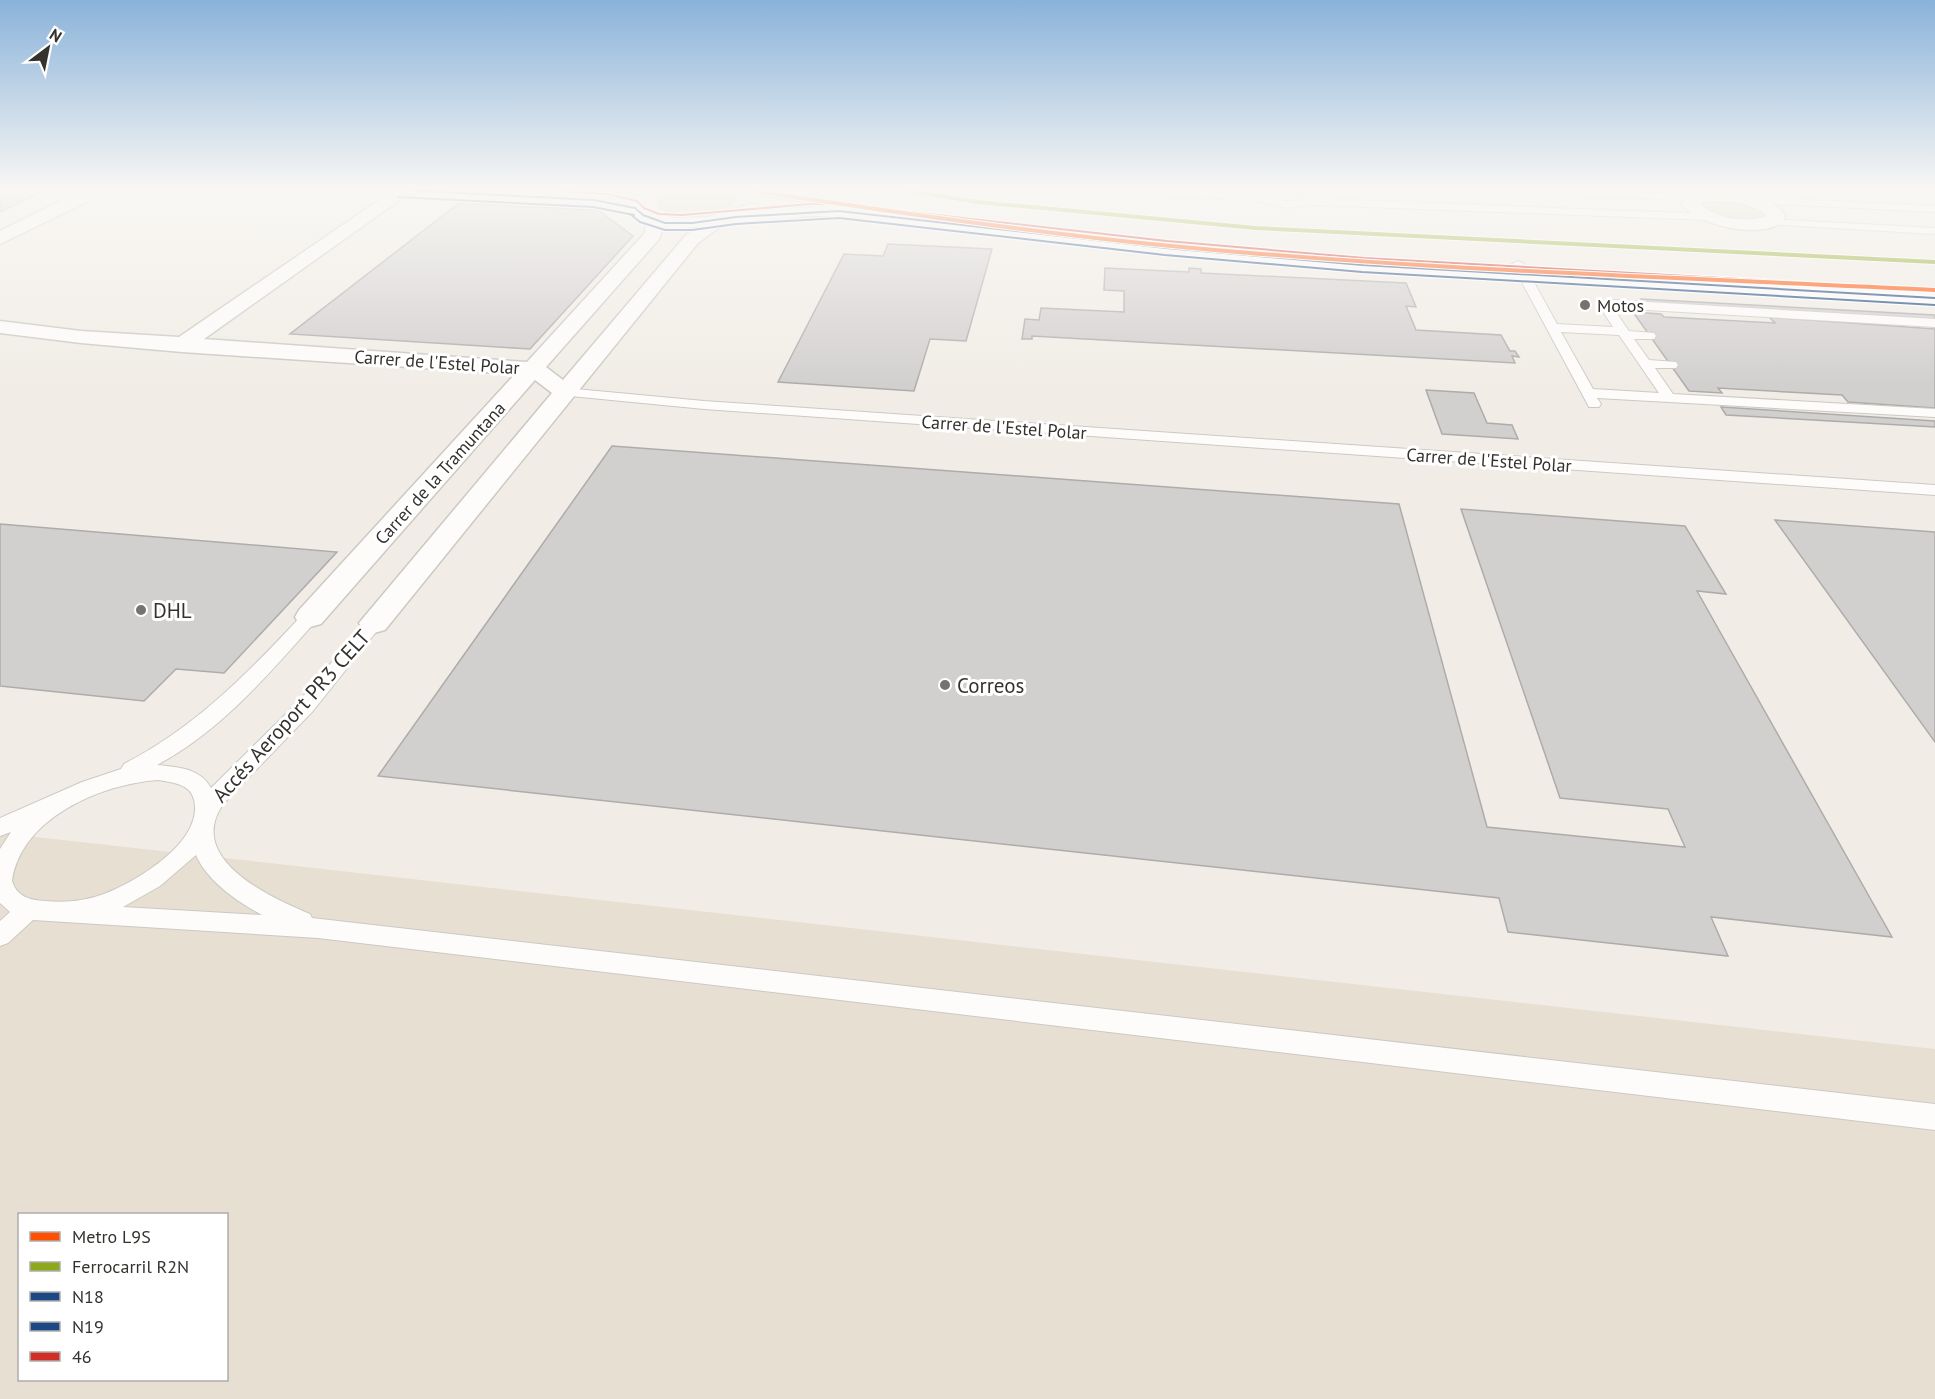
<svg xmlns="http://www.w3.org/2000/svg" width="1935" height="1399" font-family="'PT Sans',sans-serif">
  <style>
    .built { fill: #e7dfd2; fill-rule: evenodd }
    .green { fill: #d6dac3 }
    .building { fill: #d2cfcf; stroke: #aeacab; stroke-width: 1.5 }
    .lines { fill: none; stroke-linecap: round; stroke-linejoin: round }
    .lane-casing { stroke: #ccc9c3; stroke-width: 2 }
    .street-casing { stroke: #ccc9c3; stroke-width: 3 }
    .secondary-casing { stroke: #ccc9c3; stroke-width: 3 }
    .lane { fill: #fdfcfb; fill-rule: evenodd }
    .street { fill: #fdfcfb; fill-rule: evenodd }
    .secondary { fill: #fdfcfb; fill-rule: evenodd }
    .bus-1-casing { stroke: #fff; stroke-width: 4.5 }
    .bus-2-casing { stroke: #fff; stroke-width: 4.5 }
    .bus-3-casing { stroke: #fff; stroke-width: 4.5 }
    .bus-1 { stroke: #1c4883; stroke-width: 2 }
    .bus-2 { stroke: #1c4883; stroke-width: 2 }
    .bus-3 { stroke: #d02e26; stroke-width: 2 }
    .rail-1-casing { stroke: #fff; stroke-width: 6 }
    .rail-1 { stroke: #8ca81b; stroke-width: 4 }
    .metro-1-casing { stroke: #fff; stroke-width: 6 }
    .metro-1 { stroke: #fe5000; stroke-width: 4 }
    .poi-dot { fill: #76736e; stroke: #fff; stroke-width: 2 }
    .labels { text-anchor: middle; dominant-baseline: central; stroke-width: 6; stroke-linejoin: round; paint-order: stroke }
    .far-poi-label { font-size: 18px; fill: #34322d; stroke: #fff; text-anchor: start }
    .far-street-label { font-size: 18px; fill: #34322d; stroke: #fff }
    .poi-label { font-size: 21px; fill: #34322d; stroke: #fff; text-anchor: start }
    .street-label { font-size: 21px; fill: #34322d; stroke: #fff }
  </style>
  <rect width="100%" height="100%" fill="#f1ede6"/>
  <path class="built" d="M 0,833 L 1935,1049 L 1935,1399 L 0,1399 ZM 20,1214 L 226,1214 L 226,1380 L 20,1380 Z"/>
  <g class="green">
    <polygon points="546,190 628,193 620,197 543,193"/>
    <path d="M 675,190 L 728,190 L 734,193 L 737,200 C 723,220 677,220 658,208 L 657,199 Z"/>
    <path d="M 1260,190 L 1312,190 L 1309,196 C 1294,201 1273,200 1260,190 Z"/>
    <polygon points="1794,190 1935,190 1935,197 1794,191"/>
    <path d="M 1714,200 C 1728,200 1756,201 1762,216 C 1744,228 1716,216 1700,205 L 1702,203 Z"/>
  </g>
  <g class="building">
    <polygon points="0,190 46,190 0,212"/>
    <polygon points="459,203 598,210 633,236 530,349 290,334"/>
    <polygon points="888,244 992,249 966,341 930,339 914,391 778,382 844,254 883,256"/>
    <polygon points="1105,268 1189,272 1189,268 1201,269 1201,273 1406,283 1416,307 1406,306 1416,330 1501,335 1510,351 1515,351 1519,357 1512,356 1515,363 1032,336 1032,339 1022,339 1025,319 1039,320 1041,308 1124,312 1124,291 1104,290"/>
    <polygon points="1641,299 1935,315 1935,320 1645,304"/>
    <polygon points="1633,312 1661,314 1664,317 1775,323 1769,317 1935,329 1935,408 1848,402 1842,395 1718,388 1722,393 1689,391"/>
    <polygon points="1426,390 1474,393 1487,423 1512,425 1518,439 1442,434"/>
    <polygon points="1721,407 1935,421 1935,427 1726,415"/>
    <polygon points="612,446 1399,504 1487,827 1685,847 1668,809 1560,798 1461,509 1685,526 1726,594 1697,591 1892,937 1711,917 1728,956 1508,932 1499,898 378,776"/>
    <polygon points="1775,520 1935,532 1935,742"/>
    <polygon points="0,524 337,552 224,673 176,669 144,701 0,686"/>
  </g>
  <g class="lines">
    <g class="lane-casing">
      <g id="lane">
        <path d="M 1112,190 L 1175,190 L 1245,194 L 1245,191 C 1257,190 1271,200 1284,201 C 1300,203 1316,194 1328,196 L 1328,199 L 1710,214 L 1715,217 L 1710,220 L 1314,205 L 1286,208 L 1258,201 L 1117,193 Z"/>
        <polygon points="1526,190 1598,190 1696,195 1701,198 1696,201 1531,193"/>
        <polygon points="1745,197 1935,206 1935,212 1741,202 1741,198"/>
        <polygon points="1770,219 1935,228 1935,234 1766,224 1765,222"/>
        <path d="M 1518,261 L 1524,264 L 1557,324 L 1613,327 L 1600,307 L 1614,300 L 1935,319 L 1935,327 L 1613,308 L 1629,331 L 1654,333 L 1656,336 L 1654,339 L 1634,339 L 1649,360 L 1676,362 L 1678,365 L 1676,368 L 1655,368 L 1673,394 L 1935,409 L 1935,417 L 1597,398 L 1601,404 L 1599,407 L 1589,407 L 1512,264 ZM 1561,332 L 1619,335 L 1659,393 L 1593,389 Z"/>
        <polygon points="565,388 704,401 1935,485 1935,495 704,409 560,395 558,392 560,389"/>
        <path d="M 310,611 L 316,613 L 319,617 L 316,621 C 269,674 221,731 157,765 C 178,767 200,768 211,788 L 299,701 L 368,619 L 380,619 L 383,623 L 380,627 L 313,711 L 224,803 C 184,858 269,897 310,914 L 312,918 L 1935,1104 L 1935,1130 L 318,938 L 33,920 L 8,943 L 0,946 L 0,921 L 10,912 L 0,903 L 0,849 L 11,832 L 0,836 L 0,818 L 82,782 L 121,769 L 124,764 C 196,727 249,672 304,613 ZM 158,780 C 175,783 194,784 195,806 C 197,845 137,881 104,894 C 85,901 65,903 45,901 C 30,900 17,897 12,881 C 21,818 101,784 158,780 ZM 196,855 C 207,881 238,902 262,915 L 123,907 L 160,886 Z"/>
      </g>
    </g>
    <g class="street-casing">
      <g id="street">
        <polygon points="83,190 105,190 103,194 0,244 0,231"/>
        <polygon points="394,190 412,191 204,339 527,362 644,234 646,226 640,218 643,214 655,214 664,226 659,239 546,367 563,380 686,235 714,216 726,216 729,220 698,243 385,630 374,633 363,630 359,623 552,393 535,380 321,624 310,627 299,624 295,617 299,610 515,374 182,352 81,343 0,333 0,321 81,331 179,337"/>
        <path d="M 1706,191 C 1732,191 1768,192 1785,215 L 1784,219 C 1767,242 1696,225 1681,204 L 1690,194 ZM 1706,201 C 1727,201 1751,201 1767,216 C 1747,223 1716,219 1700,204 Z"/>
      </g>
    </g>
    <g class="secondary-casing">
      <g id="secondary">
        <polygon points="390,190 503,190 594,195 641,204 651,212 673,218 708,217 750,204 756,205 758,210 839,206 1166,242 1363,259 1935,292 1935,304 1363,271 1166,254 839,216 811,216 673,229 651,225 638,220 629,212 594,205 398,195"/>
        <polygon points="751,190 794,190 817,194 820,198 817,202 811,203 759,195"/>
      </g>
    </g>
    <use href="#lane" class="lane"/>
    <use href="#street" class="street"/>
    <use href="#secondary" class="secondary"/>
    <g class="bus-1-casing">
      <g id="bus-1">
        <polyline points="403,190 594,200 635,208"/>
        <polyline points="635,208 643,215 665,223 692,223 736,217 839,211 1166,248 1363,265 1935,298"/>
      </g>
    </g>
    <g class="bus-2-casing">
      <g id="bus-2">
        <polyline points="398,197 593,207 634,215"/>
        <polyline points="630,214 640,222 665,230 692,230 736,224 839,218 1165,255 1362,272 1935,305"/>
      </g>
    </g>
    <g class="bus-3-casing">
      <polyline id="bus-3" points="545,190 607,194 637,201 644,208 659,214 682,215 810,204 840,204 1167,241 1364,258 1935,290"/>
    </g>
    <use href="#bus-1" class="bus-1"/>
    <use href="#bus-2" class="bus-2"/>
    <use href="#bus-3" class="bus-3"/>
    <g class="rail-1-casing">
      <polyline id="rail-1" points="903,190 978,202 1256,228 1935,262"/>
    </g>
    <use href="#rail-1" class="rail-1"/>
    <g class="metro-1-casing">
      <path id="metro-1" d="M 747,190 C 881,210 1016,230 1151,244 C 1412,270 1674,277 1935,290"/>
    </g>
    <use href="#metro-1" class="metro-1"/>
  </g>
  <linearGradient id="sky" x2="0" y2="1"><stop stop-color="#8ab3da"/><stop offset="0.49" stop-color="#f9f7f4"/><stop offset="1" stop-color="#f9f7f4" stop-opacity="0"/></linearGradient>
  <rect width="1935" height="386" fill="url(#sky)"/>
  <g class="poi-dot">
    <circle cx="1585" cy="305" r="6"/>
    <circle cx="141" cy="610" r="6"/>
    <circle cx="945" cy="685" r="6"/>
  </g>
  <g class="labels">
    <g class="far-poi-label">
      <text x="1597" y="305">Motos</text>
    </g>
    <g class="far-street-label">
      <text transform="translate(437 362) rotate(4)">Carrer de l'Estel Polar</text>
      <text transform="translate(1004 427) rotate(4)">Carrer de l'Estel Polar</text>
      <text transform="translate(1489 460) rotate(4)">Carrer de l'Estel Polar</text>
      <text transform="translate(440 473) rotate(-48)">Carrer de la Tramuntana</text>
    </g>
    <g class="poi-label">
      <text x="153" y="610">DHL</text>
      <text x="957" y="685">Correos</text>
    </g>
    <g class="street-label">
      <text transform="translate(291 716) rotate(-48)">Accés Aeroport PR3 CELT</text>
    </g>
  </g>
  <rect x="18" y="1213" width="210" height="168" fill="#ffffff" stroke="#aeadab" stroke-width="1.5"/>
  <rect x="30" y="1232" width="30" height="9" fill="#fe5000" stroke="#aeadab" stroke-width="1.5"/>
  <text x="72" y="1243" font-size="18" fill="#34322d">Metro L9S</text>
  <rect x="30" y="1262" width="30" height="9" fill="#8ca81b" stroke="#aeadab" stroke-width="1.5"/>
  <text x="72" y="1273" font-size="18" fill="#34322d">Ferrocarril R2N</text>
  <rect x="30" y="1292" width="30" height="9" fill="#1c4883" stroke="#aeadab" stroke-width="1.5"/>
  <text x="72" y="1303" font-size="18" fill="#34322d">N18</text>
  <rect x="30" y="1322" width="30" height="9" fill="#1c4883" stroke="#aeadab" stroke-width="1.5"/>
  <text x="72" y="1333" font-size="18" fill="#34322d">N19</text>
  <rect x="30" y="1352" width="30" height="9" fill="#d02e26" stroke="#aeadab" stroke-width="1.5"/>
  <text x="72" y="1363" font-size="18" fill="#34322d">46</text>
  <g transform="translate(48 48) rotate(32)" stroke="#ffffff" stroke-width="4.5" paint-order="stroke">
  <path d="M0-4.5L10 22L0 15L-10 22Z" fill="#34322d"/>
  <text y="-9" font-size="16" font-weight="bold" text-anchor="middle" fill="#34322d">N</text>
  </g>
</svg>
